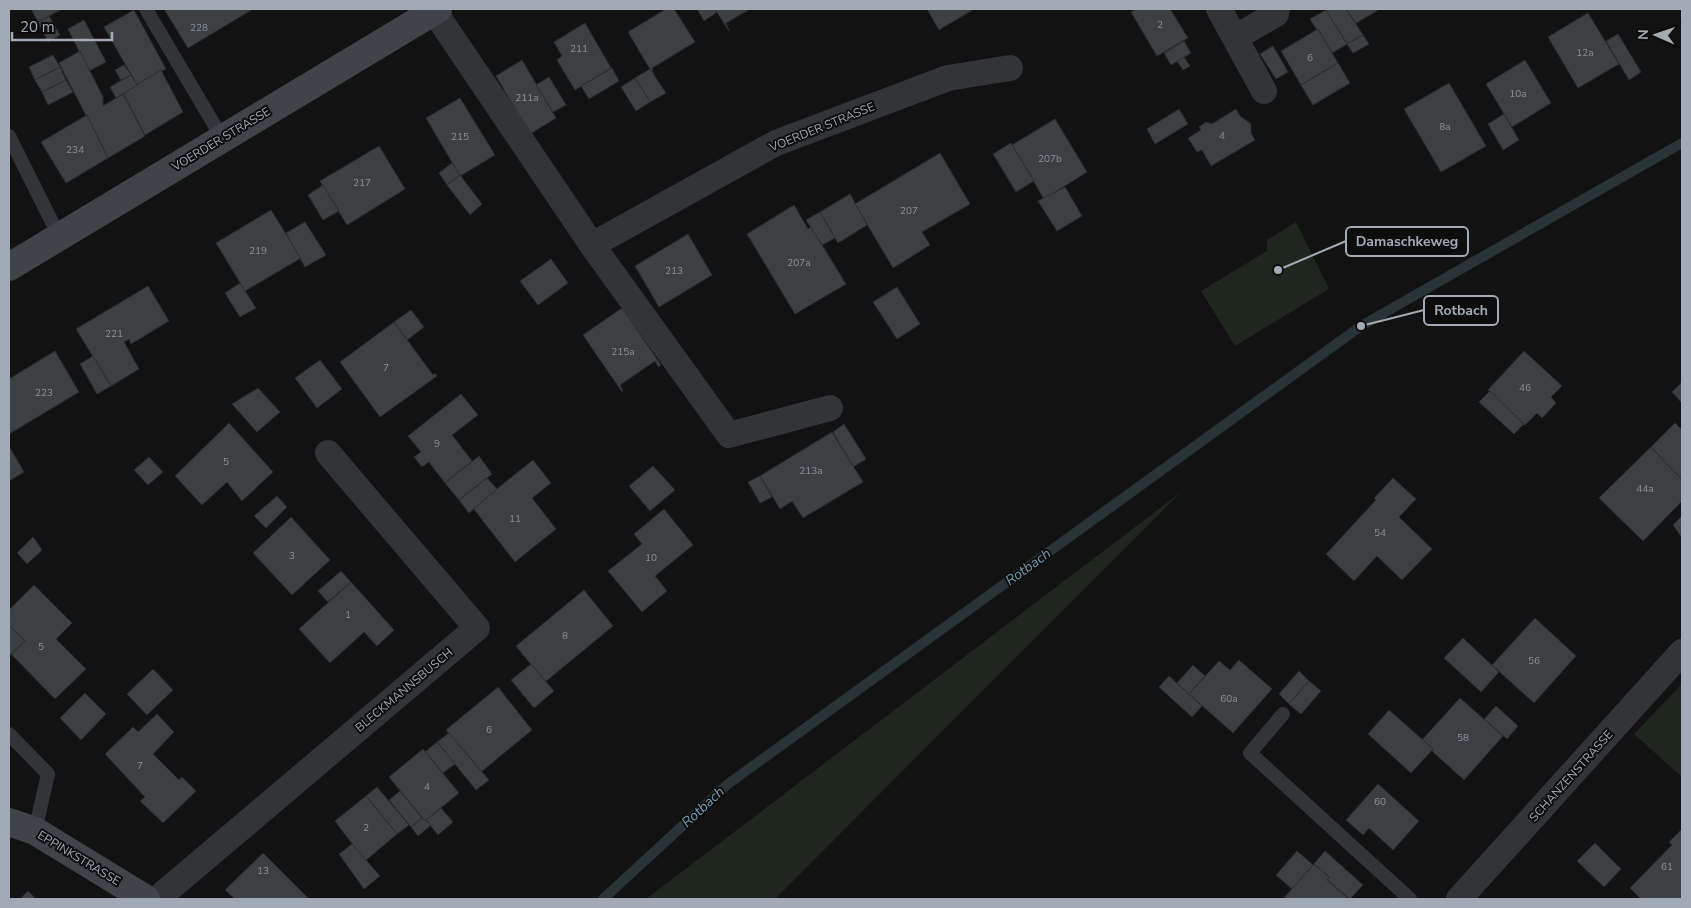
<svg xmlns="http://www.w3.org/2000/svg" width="1691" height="908" font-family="'Nunito Sans',sans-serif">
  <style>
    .green { fill: #1e261e }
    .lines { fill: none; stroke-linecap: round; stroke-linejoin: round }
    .stream { stroke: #293439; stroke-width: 10 }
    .building { fill: #3d4043; stroke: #2b2c2f }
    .lane { stroke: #323438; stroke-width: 14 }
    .street { stroke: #323438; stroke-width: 26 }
    .secondary { stroke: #404349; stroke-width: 28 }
    .labels { text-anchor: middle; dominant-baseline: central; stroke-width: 4; stroke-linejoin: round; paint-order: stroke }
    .number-label { font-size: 10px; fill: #899098 }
    .street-label { font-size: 12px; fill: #a2aab5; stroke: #0d0d0e }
    .water-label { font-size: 14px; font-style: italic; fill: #769db3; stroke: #0d0d0e }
    .leader { fill: none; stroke: #a2aab5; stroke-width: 2 }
    .callout-dot { fill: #a2aab5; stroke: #0d0d0e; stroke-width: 2 }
    .callout { fill: #0d0d0e; stroke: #a2aab5; stroke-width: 2 }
    .callout-label { font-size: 14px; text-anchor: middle; font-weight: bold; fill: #a2aab5 }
  </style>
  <rect width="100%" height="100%" fill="#121213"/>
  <g class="green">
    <polygon points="1296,222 1329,289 1235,346 1201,291 1267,251 1267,240"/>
    <polygon points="1181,492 775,899 646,899"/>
    <polygon points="1682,684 1682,777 1634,734"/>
  </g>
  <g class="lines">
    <polyline class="stream" points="603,899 728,784 1361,326 1682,143"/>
  </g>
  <g class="building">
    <polygon points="31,9 62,9 38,22"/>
    <polygon points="164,9 253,9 188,48"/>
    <polygon points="666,9 674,9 695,42 652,68 654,76 628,32"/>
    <polygon points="697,9 715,9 717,12 704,21"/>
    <polygon points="715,9 750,9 726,23 729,31"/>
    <polygon points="927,9 974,9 939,30"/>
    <polygon points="1137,9 1170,9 1188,38 1157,56 1131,12"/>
    <polygon points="1328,9 1346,9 1363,35 1347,44 1326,10"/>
    <polygon points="1346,9 1380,9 1356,23"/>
    <polygon points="134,10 166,69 137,85 104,27"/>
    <polygon points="1326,10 1347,44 1332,53 1310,19"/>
    <polygon points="1588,13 1619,64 1578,88 1548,37"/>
    <polygon points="49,16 60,35 48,42 38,22"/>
    <polygon points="84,20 106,62 89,71 68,29"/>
    <polygon points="585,23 611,68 575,90 557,60 562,56 554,42"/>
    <polygon points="1318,29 1338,63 1301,85 1281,51"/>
    <polygon points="1618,34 1641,72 1629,80 1606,41"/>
    <polygon points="1363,35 1369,44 1353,53 1347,44"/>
    <polygon points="1184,41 1191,53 1171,65 1164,53"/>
    <polygon points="1273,46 1288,72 1276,79 1260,54"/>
    <polygon points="80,51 103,97 103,106 123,94 145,136 108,158 59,63"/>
    <polygon points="53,55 60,67 35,80 29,67"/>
    <polygon points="1184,57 1190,66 1183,70 1177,61"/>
    <polygon points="522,60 556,118 530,134 496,76"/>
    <polygon points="1525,60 1551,103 1512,127 1486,84"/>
    <polygon points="1338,63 1350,83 1313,105 1301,85"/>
    <polygon points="124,65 131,75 121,80 115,70"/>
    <polygon points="60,67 66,80 42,92 35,80"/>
    <polygon points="612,68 619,81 589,99 581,86"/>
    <polygon points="650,69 666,93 650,102 635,78"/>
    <polygon points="161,70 183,112 145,135 123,93"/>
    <polygon points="131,75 137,85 116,98 110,87"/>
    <polygon points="549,77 566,105 553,112 536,85"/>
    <polygon points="635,78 650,102 636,111 621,87"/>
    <polygon points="66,80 73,92 48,105 42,92"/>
    <polygon points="1449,83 1486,146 1441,172 1404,109"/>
    <polygon points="460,98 495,155 460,176 426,118"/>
    <polygon points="1179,109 1188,124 1155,144 1147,129"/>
    <polygon points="1236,109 1240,116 1251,124 1251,133 1255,140 1211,166 1202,150 1197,152 1188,138 1201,130 1199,127 1206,122 1212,124"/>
    <polygon points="1504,114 1519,140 1503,150 1488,124"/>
    <polygon points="87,115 108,158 66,183 41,142"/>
    <polygon points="1055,119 1087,172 1044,199 1012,145"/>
    <polygon points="1011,143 1034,181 1016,192 993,154"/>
    <polygon points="379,146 405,189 347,225 320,181"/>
    <polygon points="940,153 970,204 922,232 930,245 893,268 855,204"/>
    <polygon points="452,163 460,175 447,185 439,173"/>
    <polygon points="460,175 482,204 470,215 447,185"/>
    <polygon points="323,185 339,211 323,220 308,195"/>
    <polygon points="1065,187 1082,216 1057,231 1038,201"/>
    <polygon points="850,194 867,225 838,243 820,212"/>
    <polygon points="794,205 808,229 811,227 846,284 795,314 747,234"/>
    <polygon points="271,210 301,258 245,291 216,243"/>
    <polygon points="820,212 835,238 822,245 806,220"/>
    <polygon points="305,222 326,255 305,267 286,233"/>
    <polygon points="688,234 712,275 659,307 635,266"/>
    <polygon points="551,259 568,283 538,305 520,281"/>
    <polygon points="240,283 256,308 240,317 225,293"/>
    <polygon points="148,286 169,321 131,344 129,339 124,342 139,369 111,386 76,329"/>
    <polygon points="897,287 920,324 897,339 873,302"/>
    <polygon points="622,308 661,365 658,367 655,361 620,385 623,390 622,392 583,335"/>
    <polygon points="411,310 424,327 407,340 394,322"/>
    <polygon points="394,322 433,375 435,373 437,376 380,417 340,362"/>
    <polygon points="55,351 79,392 9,434 9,379"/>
    <polygon points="1524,351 1562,386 1551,397 1556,403 1542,418 1537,413 1525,425 1488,390"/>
    <polygon points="93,356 111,386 97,394 80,364"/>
    <polygon points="320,360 342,389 317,408 295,378"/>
    <polygon points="1682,382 1682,403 1672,392"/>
    <polygon points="258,388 280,412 257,432 232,404"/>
    <polygon points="1490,391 1524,424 1514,434 1479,402"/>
    <polygon points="461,394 478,415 452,435 472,461 445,483 429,462 422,467 414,457 421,452 408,436"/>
    <polygon points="229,423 273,472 242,501 227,482 202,505 175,476"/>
    <polygon points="1675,423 1682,430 1682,480 1651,447"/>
    <polygon points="844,424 866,459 853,467 833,432"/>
    <polygon points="832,432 863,482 803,518 792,501 780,509 760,476"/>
    <polygon points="9,446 24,472 9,481"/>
    <polygon points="1651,447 1682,480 1682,501 1643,541 1599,498"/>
    <polygon points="479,456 492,474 459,500 445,483"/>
    <polygon points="149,457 163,472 148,485 134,470"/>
    <polygon points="533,460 551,483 532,498 556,529 515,562 473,508"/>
    <polygon points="653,466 675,490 650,511 629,486"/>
    <polygon points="760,476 772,497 760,503 748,482"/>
    <polygon points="487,478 497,489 469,513 459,500"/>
    <polygon points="1393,478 1416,499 1399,517 1432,549 1402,580 1377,556 1354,581 1326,554 1376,500 1374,498"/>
    <polygon points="277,496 287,507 266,528 254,516"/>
    <polygon points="664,509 693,545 655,576 667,591 642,612 608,571 642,544 634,534"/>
    <polygon points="1682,516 1682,538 1673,525"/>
    <polygon points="291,517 330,560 292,595 253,553"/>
    <polygon points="33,537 42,550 27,564 17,553"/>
    <polygon points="341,571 351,582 328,602 318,591"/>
    <polygon points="351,582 394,630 377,646 364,632 330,663 299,629"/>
    <polygon points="34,585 72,623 56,639 86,669 55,699 11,654 25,641 9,625 9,610"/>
    <polygon points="584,590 613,626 545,682 516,646"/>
    <polygon points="1535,618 1576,656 1534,703 1492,665"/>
    <polygon points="9,625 25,641 9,656"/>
    <polygon points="1463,638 1499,672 1481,692 1444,658"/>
    <polygon points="1239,660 1272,689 1233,733 1189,694 1219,661 1230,670"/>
    <polygon points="531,664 554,691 534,708 511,680"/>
    <polygon points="1193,665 1205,676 1189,694 1177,683"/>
    <polygon points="153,669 173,690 147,715 127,694"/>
    <polygon points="1299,671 1309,681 1289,704 1279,694"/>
    <polygon points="1169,676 1202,706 1192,717 1159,687"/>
    <polygon points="1309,681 1321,691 1301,714 1289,704"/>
    <polygon points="498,687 532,730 481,772 446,730"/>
    <polygon points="85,693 106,714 81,740 60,718"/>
    <polygon points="1460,698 1503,736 1464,780 1432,751 1433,749 1422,740"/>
    <polygon points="1496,706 1518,726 1507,739 1484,719"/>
    <polygon points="1389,710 1433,749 1411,773 1368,734"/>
    <polygon points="157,714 174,732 153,754 179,780 182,777 196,791 163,823 140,801 145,797 105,754 133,727 138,732"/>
    <polygon points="449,733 489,780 476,790 437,742"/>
    <polygon points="437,742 455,764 443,773 425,752"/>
    <polygon points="423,749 459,793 425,821 389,777"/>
    <polygon points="1378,784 1419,821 1393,850 1369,828 1363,835 1346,820"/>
    <polygon points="377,787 409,825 397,834 366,796"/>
    <polygon points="400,791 422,818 411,827 389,800"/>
    <polygon points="366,796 397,834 365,861 335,821"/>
    <polygon points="441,808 453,822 438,835 426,820"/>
    <polygon points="422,818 431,825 418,836 411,827"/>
    <polygon points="1682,829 1682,899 1641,899 1630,888 1672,845 1669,842"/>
    <polygon points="1595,843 1621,869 1604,887 1577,861"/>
    <polygon points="352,844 380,876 364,889 339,854"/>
    <polygon points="1297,851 1313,865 1292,889 1276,875"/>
    <polygon points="1325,851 1363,885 1350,899 1327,880 1329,877 1314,864"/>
    <polygon points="263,853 308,898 306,899 235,899 225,890"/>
    <polygon points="1314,864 1329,877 1327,880 1349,899 1283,899"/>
    <polygon points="28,891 36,899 20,899"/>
  </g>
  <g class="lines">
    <g class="lane">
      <polyline points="146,9 222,138"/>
      <polyline points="9,136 59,236"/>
      <polyline points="1283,714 1250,753 1410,899"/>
      <polyline points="9,734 48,774 35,831"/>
    </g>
    <g class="street">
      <polyline points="1219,9 1264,91"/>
      <polyline points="434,11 592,245 729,435 830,408"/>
      <polyline points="1236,37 1276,14 1277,9"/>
      <polyline points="592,245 776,143 948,78 1010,68"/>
      <polyline points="157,899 477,628 328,453"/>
      <polyline points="1459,899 1682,652"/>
    </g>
    <g class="secondary">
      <polyline points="9,267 438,9"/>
      <polyline points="9,822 35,831 146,899"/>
    </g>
  </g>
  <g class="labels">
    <g class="number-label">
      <text x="1160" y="25">2</text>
      <text x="199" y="28">228</text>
      <text x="579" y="49">211</text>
      <text x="1585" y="53">12a</text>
      <text x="1310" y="58">6</text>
      <text x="1518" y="94">10a</text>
      <text x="527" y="98">211a</text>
      <text x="1445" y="127">8a</text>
      <text x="1222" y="136">4</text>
      <text x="460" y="137">215</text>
      <text x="75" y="150">234</text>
      <text x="1050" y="159">207b</text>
      <text x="362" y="183">217</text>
      <text x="909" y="211">207</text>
      <text x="258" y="251">219</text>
      <text x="799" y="263">207a</text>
      <text x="674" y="271">213</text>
      <text x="114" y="334">221</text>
      <text x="623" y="352">215a</text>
      <text x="386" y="368">7</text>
      <text x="1525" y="388">46</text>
      <text x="44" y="393">223</text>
      <text x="437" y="444">9</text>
      <text x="226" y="462">5</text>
      <text x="811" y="471">213a</text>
      <text x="1645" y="489">44a</text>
      <text x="515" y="519">11</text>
      <text x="1380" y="533">54</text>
      <text x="292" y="556">3</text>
      <text x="651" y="558">10</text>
      <text x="348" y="615">1</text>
      <text x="565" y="636">8</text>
      <text x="41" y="647">5</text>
      <text x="1534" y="661">56</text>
      <text x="1229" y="699">60a</text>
      <text x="489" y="730">6</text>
      <text x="1463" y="738">58</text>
      <text x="140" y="766">7</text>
      <text x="427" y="787">4</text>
      <text x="1380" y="802">60</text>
      <text x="366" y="828">2</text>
      <text x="1667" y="867">61</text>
      <text x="263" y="871">13</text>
    </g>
    <g class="street-label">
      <text transform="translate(822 127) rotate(-22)">VOERDER STRASSE</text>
      <text transform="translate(221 139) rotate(-31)">VOERDER STRASSE</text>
      <text transform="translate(404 690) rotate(-40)">BLECKMANNSBUSCH</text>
      <text transform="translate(1571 776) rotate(-48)">SCHANZENSTRASSE</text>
      <text transform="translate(79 858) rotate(31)">EPPINKSTRASSE</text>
    </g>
    <g class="water-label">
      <text transform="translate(1028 567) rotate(-36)">Rotbach</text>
      <text transform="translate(703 807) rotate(-43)">Rotbach</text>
    </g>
  </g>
  <path class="leader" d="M1278 270L1346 241M1361 326L1424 310"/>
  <g class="callout-dot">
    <circle cx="1278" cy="270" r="5"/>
    <circle cx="1361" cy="326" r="5"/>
  </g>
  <g class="callout">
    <rect x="1346" y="227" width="122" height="29" rx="5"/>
    <rect x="1424" y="296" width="74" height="29" rx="5"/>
  </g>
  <g class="callout-label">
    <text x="1407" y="246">Damaschkeweg</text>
    <text x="1461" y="315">Rotbach</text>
  </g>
  <rect width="1691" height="908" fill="none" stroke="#a2aab5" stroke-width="20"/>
  <g transform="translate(1656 35) rotate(272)" stroke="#0d0d0e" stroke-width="4" paint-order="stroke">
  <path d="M0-4L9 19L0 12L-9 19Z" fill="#a2aab5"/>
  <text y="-8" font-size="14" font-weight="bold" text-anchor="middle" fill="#a2aab5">N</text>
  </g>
  <path d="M12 32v8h100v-8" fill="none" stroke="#a2aab5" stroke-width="2.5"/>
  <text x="20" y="32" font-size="15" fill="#a2aab5" stroke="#0d0d0e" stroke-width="4" paint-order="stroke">20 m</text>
</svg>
